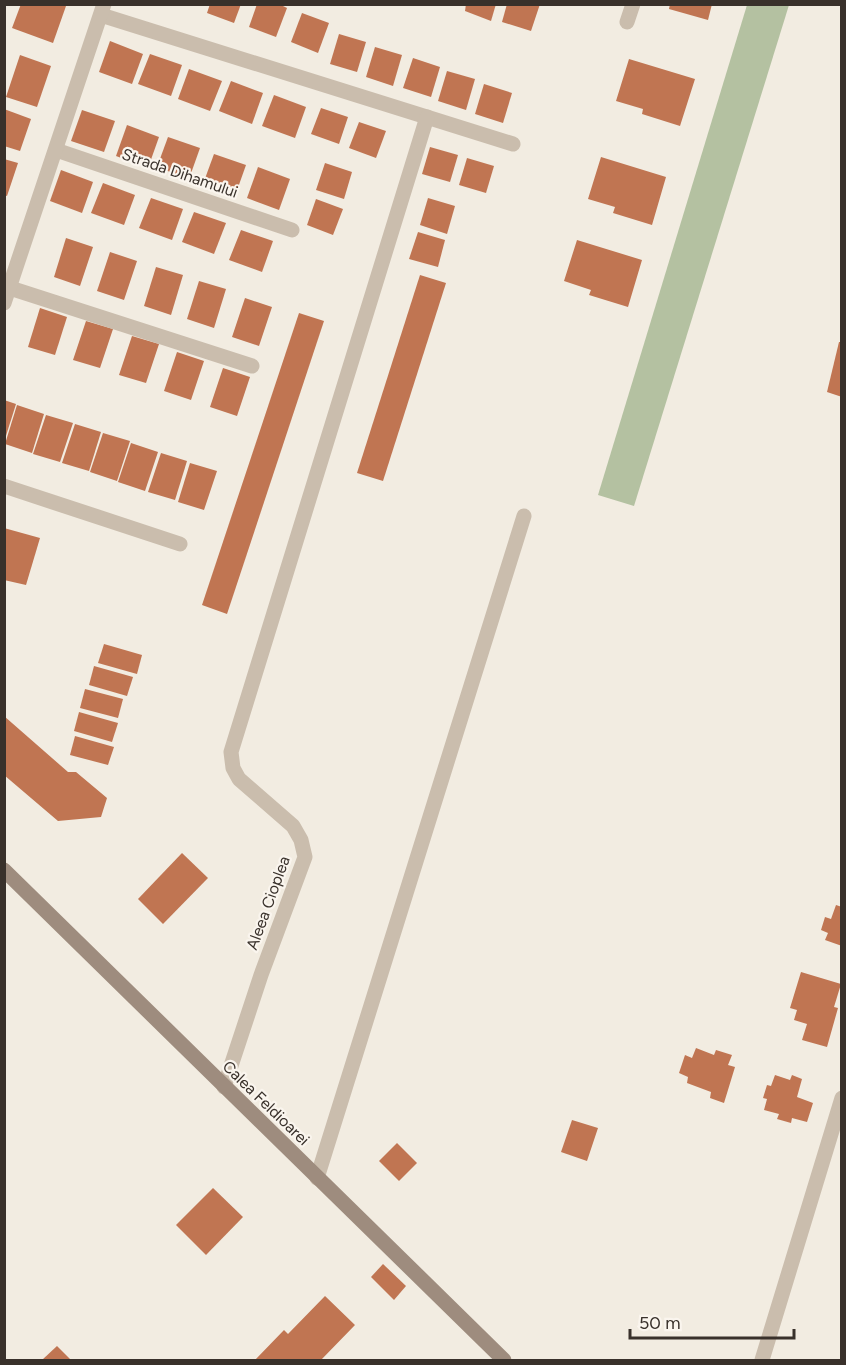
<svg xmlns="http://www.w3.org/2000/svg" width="846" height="1365" font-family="Figtree,sans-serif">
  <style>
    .green { fill: #b4c1a1 }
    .building { fill: #c07552 }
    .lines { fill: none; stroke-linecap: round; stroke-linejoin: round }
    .street { stroke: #cabdad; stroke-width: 15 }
    .secondary { stroke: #9e8c7e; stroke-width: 15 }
    .labels { text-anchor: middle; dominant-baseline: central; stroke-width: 4.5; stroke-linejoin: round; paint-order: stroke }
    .street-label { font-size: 16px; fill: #39312b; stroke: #faf5ee }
  </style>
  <rect width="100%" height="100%" fill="#f2ece1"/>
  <polygon class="green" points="747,5 789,5 634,506 598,495"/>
  <g class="building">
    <polygon points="21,4 62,4 66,6 53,43 12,28"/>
    <polygon points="210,4 241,4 234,23 207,13"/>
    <polygon points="257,4 279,4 287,8 276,37 249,27"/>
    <polygon points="466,4 496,4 491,21 465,11"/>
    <polygon points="507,4 540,4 531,31 502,22"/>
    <polygon points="670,4 712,4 708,20 669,9"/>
    <polygon points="302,13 329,23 318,53 291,42"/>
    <polygon points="339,34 366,42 357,72 330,64"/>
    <polygon points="110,41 143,54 132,84 99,72"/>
    <polygon points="375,47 402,55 393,86 366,77"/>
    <polygon points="150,54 182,65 171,96 138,84"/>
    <polygon points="20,55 51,66 37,107 6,97"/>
    <polygon points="413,58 440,67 431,97 403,88"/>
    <polygon points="629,59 695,79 680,126 642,114 643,109 616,101"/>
    <polygon points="189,69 222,81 210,111 178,99"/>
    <polygon points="447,71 475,79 466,110 438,101"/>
    <polygon points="231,81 263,93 252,124 219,111"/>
    <polygon points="484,84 512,93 503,123 475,114"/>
    <polygon points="274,95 306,107 295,138 262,126"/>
    <polygon points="321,108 348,117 339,144 311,134"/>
    <polygon points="4,109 31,119 20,151 4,146"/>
    <polygon points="82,110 115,121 104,152 71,141"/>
    <polygon points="359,122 386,131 376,158 349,148"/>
    <polygon points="127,125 159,137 148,168 116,156"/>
    <polygon points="168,137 200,148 189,179 157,167"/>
    <polygon points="430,147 458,155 450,182 422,174"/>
    <polygon points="214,154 246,165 235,196 203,184"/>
    <polygon points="601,157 666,177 652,225 613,213 615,207 588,199"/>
    <polygon points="467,158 494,166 486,193 459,185"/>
    <polygon points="4,159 18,163 7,196 4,195"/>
    <polygon points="325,163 352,172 344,199 316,190"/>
    <polygon points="258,167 290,179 279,210 247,198"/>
    <polygon points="61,170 93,182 82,213 50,201"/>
    <polygon points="103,183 135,195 124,225 91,213"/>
    <polygon points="151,198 183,209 172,240 139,228"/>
    <polygon points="428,198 455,206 447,234 420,225"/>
    <polygon points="316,199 343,209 333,235 307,225"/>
    <polygon points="194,212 226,223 214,254 182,242"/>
    <polygon points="241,230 273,241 262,272 229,260"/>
    <polygon points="418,232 445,240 438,267 409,259"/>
    <polygon points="66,238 93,247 80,286 54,277"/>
    <polygon points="577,240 642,260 628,307 589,295 591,290 564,281"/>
    <polygon points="110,252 137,261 124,300 97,291"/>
    <polygon points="156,267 183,275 171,315 144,306"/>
    <polygon points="420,275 446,283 383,481 357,473"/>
    <polygon points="199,281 226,289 214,328 187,319"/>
    <polygon points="245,298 272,307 259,346 232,337"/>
    <polygon points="40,308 67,317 55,355 28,347"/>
    <polygon points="299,313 324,321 227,614 202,605"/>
    <polygon points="86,321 113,329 100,368 73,360"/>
    <polygon points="132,336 159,344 146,383 119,375"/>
    <polygon points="839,342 842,342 842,397 827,392"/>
    <polygon points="177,352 204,361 191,400 164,391"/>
    <polygon points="223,368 250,377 237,416 210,407"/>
    <polygon points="4,400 16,404 5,439 4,439"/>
    <polygon points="17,405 44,414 32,453 5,444"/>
    <polygon points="46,415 73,423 60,462 33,454"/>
    <polygon points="75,424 101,432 89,471 62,463"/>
    <polygon points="103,433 130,441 117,481 90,472"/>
    <polygon points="131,443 158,452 145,491 118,482"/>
    <polygon points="161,453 187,461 175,500 148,492"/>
    <polygon points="190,463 217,471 204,510 178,502"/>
    <polygon points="4,528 40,538 26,585 4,580"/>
    <polygon points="104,644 142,655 137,674 98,663"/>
    <polygon points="94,666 133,677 127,696 89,685"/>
    <polygon points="85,689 123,699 118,718 80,708"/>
    <polygon points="79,712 118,723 112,742 74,731"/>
    <polygon points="4,716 68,772 76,772 107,798 101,817 58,821 4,775"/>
    <polygon points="75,736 114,747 108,765 70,755"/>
    <polygon points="182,853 208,878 163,924 138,899"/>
    <polygon points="836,905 842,907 842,946 825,940 828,933 821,930 825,917 831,919"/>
    <polygon points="801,972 841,984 834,1007 838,1008 827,1047 802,1040 807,1024 794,1020 797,1010 790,1008"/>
    <polygon points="696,1048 714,1055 716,1050 732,1055 728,1065 735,1067 724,1103 710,1098 711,1092 687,1083 688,1077 679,1073 685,1055 692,1058"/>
    <polygon points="775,1075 790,1080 792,1075 802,1079 797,1097 813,1103 807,1122 792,1118 791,1123 777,1119 779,1114 764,1110 767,1099 763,1098 767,1085 771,1086"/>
    <polygon points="572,1120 598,1128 587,1161 561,1152"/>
    <polygon points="397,1143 417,1163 399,1181 379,1161"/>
    <polygon points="213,1188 243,1217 206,1255 176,1225"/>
    <polygon points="383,1264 406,1286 394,1300 371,1277"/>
    <polygon points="325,1296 355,1325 321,1360 255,1360 284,1330 288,1334"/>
    <polygon points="57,1346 71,1360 42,1360"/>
  </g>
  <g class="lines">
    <g class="street">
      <polyline points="101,15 513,144"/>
      <polyline points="627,22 633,4"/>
      <polyline points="56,150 292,230"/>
      <polyline points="10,288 252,366"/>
      <polyline points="4,303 104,4"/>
      <polyline points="4,486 180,544"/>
      <polyline points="224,1087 261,975 305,857 301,840 293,826 239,779 233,768 231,752 427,117"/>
      <polyline points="317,1178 524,516"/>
      <polyline points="762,1360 842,1098"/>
    </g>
    <polyline class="secondary" points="4,870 504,1360"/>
  </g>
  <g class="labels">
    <g class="street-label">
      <text transform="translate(180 173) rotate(19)">Strada Dihamului</text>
      <text transform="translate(268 903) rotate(-70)">Aleea Cioplea</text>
      <text transform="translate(266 1103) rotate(44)">Calea Feldioarei</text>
    </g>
  </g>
  <rect width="846" height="1365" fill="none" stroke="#39312b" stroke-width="12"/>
  <path d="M630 1329v9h164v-9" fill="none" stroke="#39312b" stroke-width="3"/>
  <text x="639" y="1329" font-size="18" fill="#39312b" stroke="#faf5ee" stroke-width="4.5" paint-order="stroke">50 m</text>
</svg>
